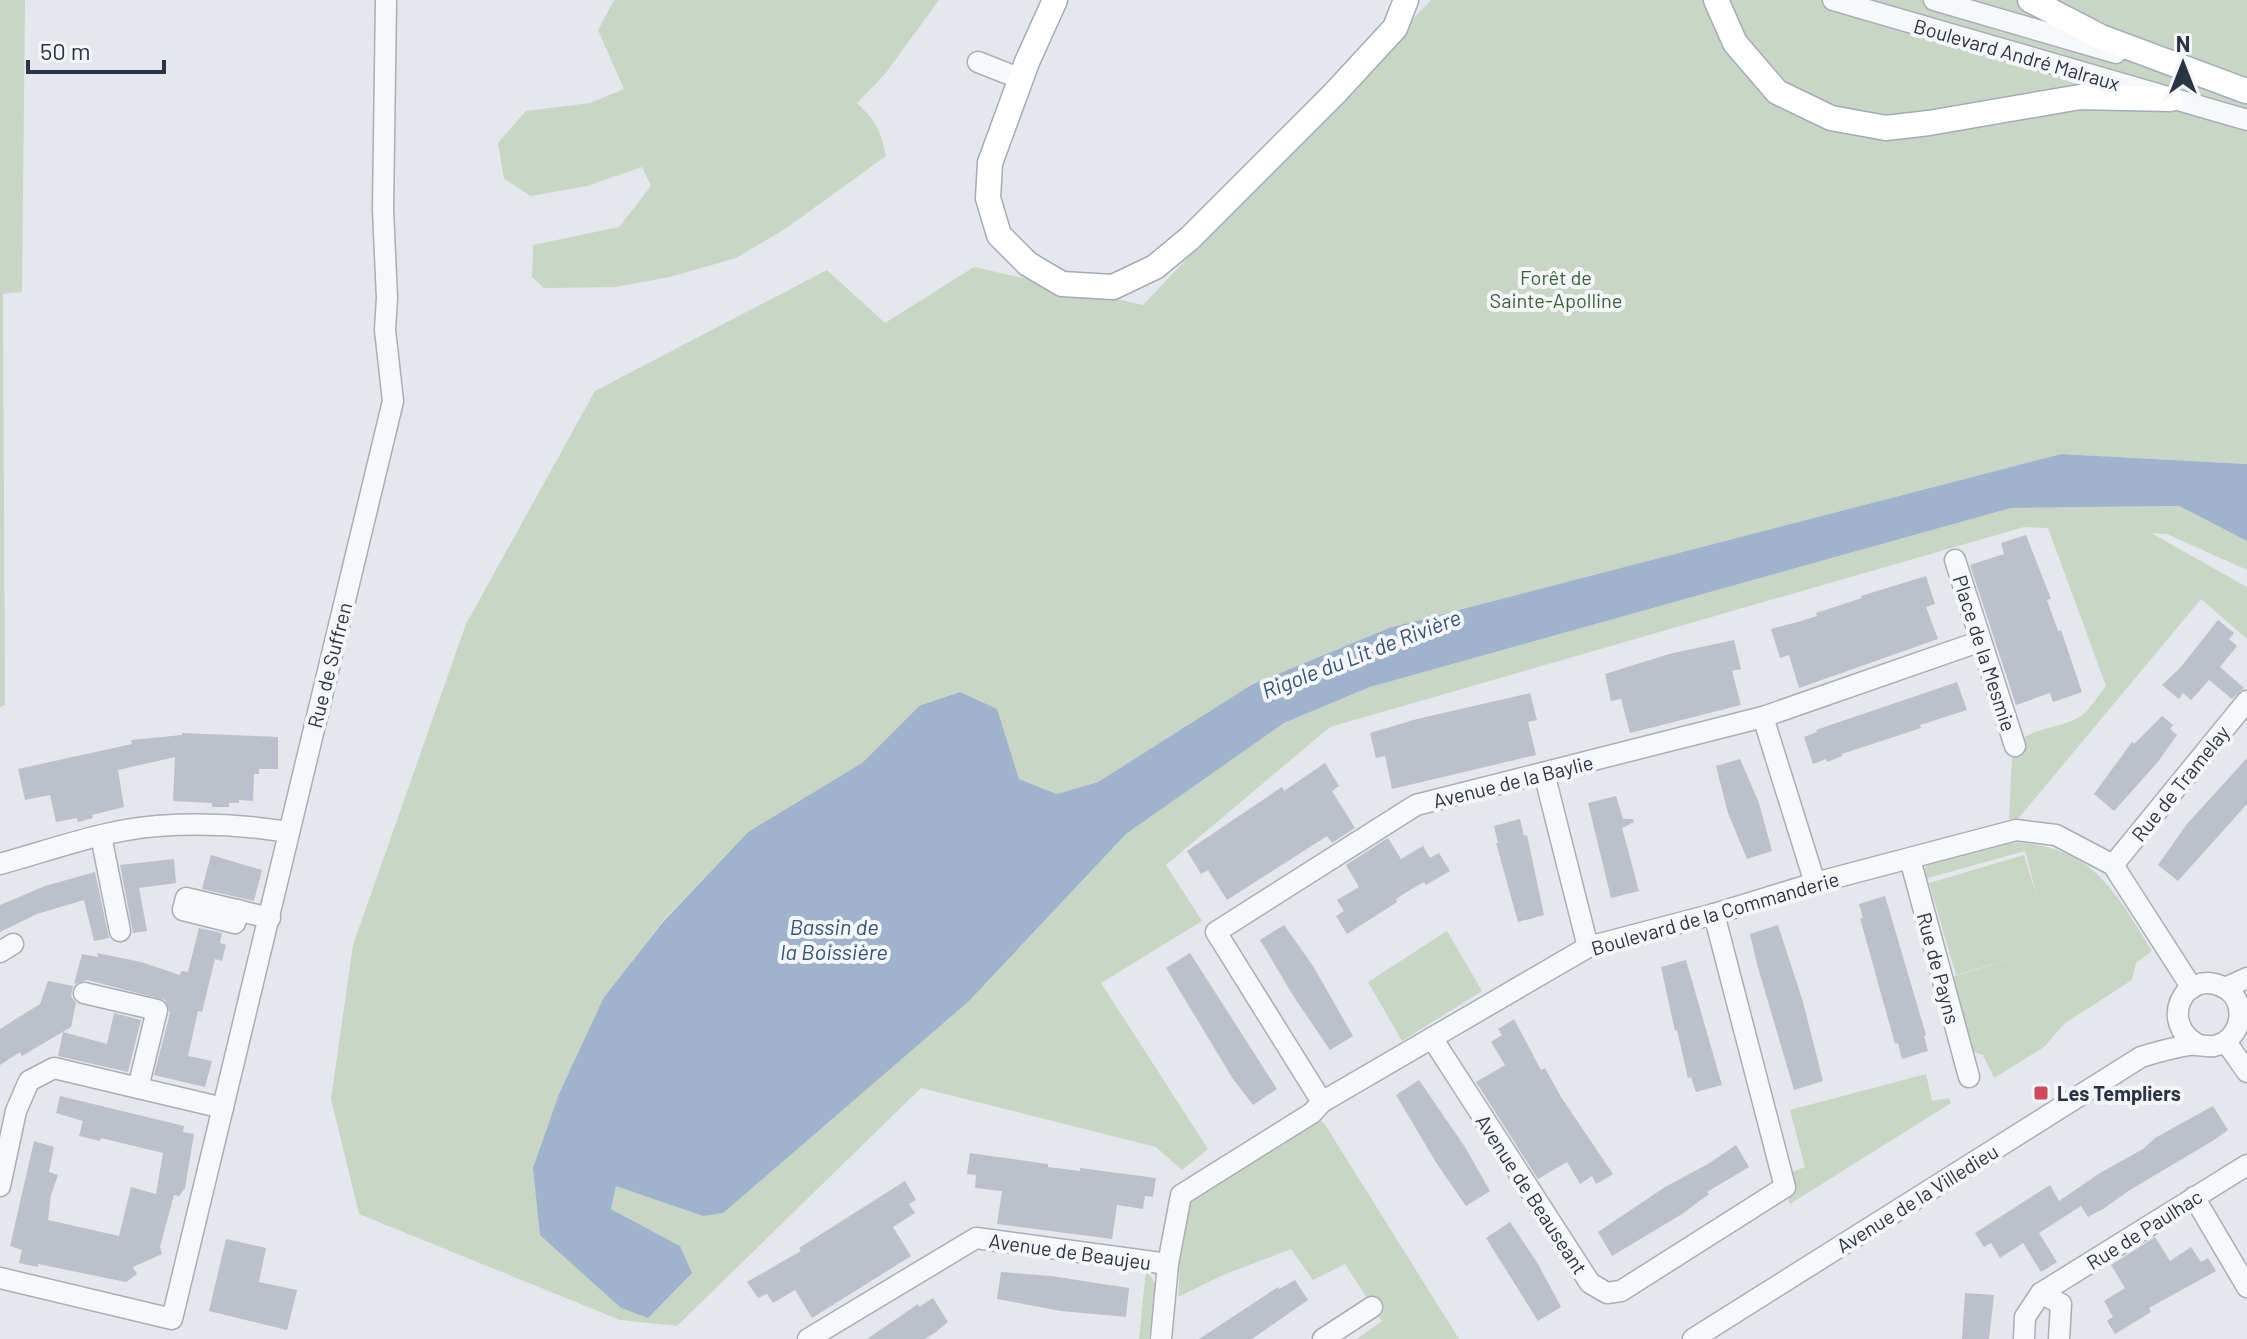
<svg xmlns="http://www.w3.org/2000/svg" width="2247" height="1339" font-family="Barlow,sans-serif">
  <style>
    .green { fill: #c9d6c5 }
    .water { fill: #9fb4cc }
    .building { fill: #bbc0ca }
    .lines { fill: none; stroke-linecap: round; stroke-linejoin: round }
    .minor-casing { stroke: #a9aeb7; stroke-width: 23 }
    .major-casing { stroke: #a3abb8; stroke-width: 27 }
    .minor { stroke: #f7f8fa; stroke-width: 20 }
    .major { stroke: #fff; stroke-width: 24 }
    .poi-dot { fill: #d1495b; stroke: #f4f6f9; stroke-width: 3 }
    .labels { text-anchor: middle; dominant-baseline: central; stroke-width: 8; stroke-linejoin: round; paint-order: stroke }
    .street-label { font-size: 20px; fill: #2b3445; stroke: #f4f6f9 }
    .park-label { font-size: 20px; fill: #3f6138; stroke: #f4f6f9 }
    .poi-label { font-size: 20px; font-weight: bold; fill: #2b3445; stroke: #f4f6f9; text-anchor: start }
    .water-label { font-size: 22px; font-style: italic; fill: #34527a; stroke: #f4f6f9 }
  </style>
  <rect width="100%" height="100%" fill="#e4e7ec"/>
  <g class="green">
    <polygon points="0,0 25,0 22,292 3,294 5,705 0,707"/>
    <path d="M 614,0 L 939,0 L 885,74 L 857,103 C 877,122 880,129 886,156 L 785,229 L 736,258 L 670,277 L 615,287 L 544,288 L 532,277 L 533,245 L 619,227 L 651,186 L 642,167 L 587,186 L 531,196 L 504,179 L 498,143 L 526,111 L 590,103 L 624,89 L 598,30 Z"/>
    <path d="M 1431,0 L 2247,0 L 2247,464 L 2061,454 L 1389,628 L 1251,685 L 1098,782 L 1057,794 L 1019,779 L 996,709 L 919,706 L 862,763 L 748,832 L 663,921 L 604,997 L 540,1235 L 680,1246 L 611,1209 L 616,1185 L 703,1216 L 969,1001 L 1126,834 L 1284,723 L 1370,687 L 2011,508 L 2179,506 L 2247,541 L 2247,570 L 2167,534 L 2151,533 L 2247,587 L 2247,639 L 2201,599 L 2017,820 L 2009,819 L 2012,756 C 2021,724 2057,732 2081,716 C 2090,710 2098,695 2106,686 L 2048,528 L 2024,527 L 1330,727 L 1166,865 L 1202,921 L 1101,983 L 1208,1149 L 1182,1170 L 1156,1147 L 921,1088 L 677,1326 L 620,1320 L 359,1214 L 331,1099 L 353,945 L 466,624 L 595,391 L 827,270 L 885,323 L 974,267 L 1143,305 Z"/>
    <path d="M 1998,842 C 2087,841 2110,882 2152,951 L 2136,963 L 2132,980 L 2064,1024 L 2044,1047 L 1994,1078 L 1983,1055 L 1969,1050 L 1948,978 L 2052,947 L 1956,975 L 1929,883 L 2024,855 L 2038,900 L 2025,851 L 1925,879 L 1922,872 L 1932,859 Z"/>
    <polygon points="1447,931 1482,991 1402,1041 1368,982"/>
    <polygon points="1926,1074 1932,1101 1949,1098 1951,1103 1790,1204 1786,1190 1787,1174 1805,1167 1790,1110"/>
    <path d="M 1316,1118 L 1324,1123 L 1459,1339 L 1357,1339 L 1382,1321 L 1345,1264 L 1313,1280 L 1291,1249 L 1221,1276 L 1178,1297 C 1181,1265 1177,1223 1195,1196 Z"/>
    <polygon points="1146,1270 1157,1286 1149,1339 1139,1339"/>
  </g>
  <polygon class="water" points="2061,454 2247,464 2247,541 2179,506 2011,508 1370,687 1284,723 1126,834 969,1001 723,1213 703,1216 616,1186 611,1209 680,1246 692,1273 648,1318 621,1308 540,1235 533,1168 559,1094 604,997 663,922 748,832 862,763 919,706 960,692 997,709 1019,779 1057,794 1098,782 1251,685 1389,628"/>
  <g class="building">
    <polygon points="2026,535 2051,599 2047,600 2058,631 2061,630 2082,692 2053,702 2050,693 2016,705 1970,565 2004,554 2001,543"/>
    <polygon points="1926,576 1935,604 1926,607 1938,639 1799,688 1789,655 1780,658 1771,629 1801,621 1817,616 1816,613 1862,598 1861,596"/>
    <polygon points="2218,620 2234,633 2229,639 2237,646 2220,667 2244,688 2232,699 2209,680 2191,700 2183,693 2179,699 2162,685 2180,668"/>
    <polygon points="1734,640 1741,669 1732,671 1741,705 1630,733 1621,699 1611,701 1605,674 1669,654"/>
    <polygon points="1957,682 1967,710 1920,725 1921,728 1842,754 1842,756 1827,762 1826,759 1813,764 1804,737 1817,732 1816,730"/>
    <polygon points="1530,693 1537,720 1528,722 1536,755 1392,789 1385,756 1376,758 1370,733 1417,719"/>
    <polygon points="2162,716 2173,725 2170,729 2177,735 2157,763 2114,811 2094,794 2132,742 2134,744"/>
    <polygon points="182,733 278,737 278,769 259,769 259,774 254,774 253,801 239,800 239,803 229,803 229,807 212,807 212,803 173,801 175,757 118,770 124,807 92,815 93,818 78,822 77,818 56,822 50,795 25,800 18,769 132,744 131,740 182,735"/>
    <polygon points="2247,758 2247,804 2178,881 2158,865 2187,824"/>
    <polygon points="1740,759 1759,803 1772,851 1747,859 1728,813 1716,766"/>
    <polygon points="1325,763 1339,786 1332,791 1355,828 1332,843 1327,836 1227,900 1208,870 1201,874 1187,851 1282,787 1284,791"/>
    <polygon points="1616,796 1623,819 1633,819 1634,822 1622,828 1639,891 1611,898 1588,803"/>
    <polygon points="1520,819 1524,836 1527,835 1544,915 1518,922 1496,843 1498,843 1494,826"/>
    <polygon points="1388,838 1401,859 1423,846 1430,858 1439,853 1450,871 1426,885 1424,882 1410,890 1396,899 1397,902 1347,934 1336,916 1344,911 1337,900 1359,887 1346,865"/>
    <polygon points="211,855 262,870 254,901 202,889"/>
    <polygon points="174,859 176,883 139,888 147,931 133,933 120,865"/>
    <polygon points="95,872 109,938 94,941 84,900 37,914 0,932 0,905 45,886"/>
    <polygon points="1885,896 1926,1035 1924,1036 1928,1051 1902,1059 1898,1043 1895,1044 1860,918 1863,918 1859,904"/>
    <polygon points="1284,925 1313,966 1353,1036 1330,1050 1294,997 1260,940"/>
    <polygon points="1778,925 1803,1002 1823,1081 1794,1090 1757,964 1750,934"/>
    <polygon points="199,928 222,933 220,943 226,945 222,961 215,959 202,1012 198,1011 188,1056 212,1061 205,1087 154,1075 170,1013 165,1000 87,980 74,984 82,954 98,957 97,953 141,962 180,975 181,971 188,972"/>
    <polygon points="1190,953 1277,1089 1253,1105 1233,1079 1166,968"/>
    <polygon points="1686,960 1722,1085 1696,1092 1691,1077 1688,1078 1677,1030 1675,1031 1661,967"/>
    <polygon points="48,981 73,986 71,996 76,1003 71,1027 22,1056 20,1052 0,1065 0,1029 40,1004"/>
    <polygon points="114,1013 141,1020 128,1072 58,1056 63,1032 107,1044"/>
    <polygon points="1514,1019 1541,1070 1545,1068 1561,1097 1613,1174 1600,1182 1596,1184 1592,1176 1580,1184 1567,1162 1538,1179 1476,1082 1505,1065 1491,1042 1502,1035 1498,1029"/>
    <polygon points="1419,1080 1465,1147 1490,1191 1466,1206 1437,1164 1396,1095"/>
    <polygon points="60,1096 184,1126 183,1132 194,1134 185,1188 179,1196 174,1195 160,1247 162,1254 133,1267 137,1274 126,1282 38,1264 38,1267 19,1263 22,1250 10,1246 34,1141 54,1147 49,1172 58,1175 51,1195 48,1220 119,1236 131,1187 156,1194 163,1153 101,1138 100,1141 79,1136 83,1121 56,1113"/>
    <polygon points="2213,1106 2228,1130 2214,1140 2130,1190 2103,1209 2088,1217 2081,1206 2039,1233 2057,1262 2041,1272 2023,1243 2000,1258 1991,1243 1984,1247 1975,1233 2050,1185 2059,1201 2100,1173 2143,1149 2155,1138"/>
    <polygon points="1736,1145 1749,1167 1707,1192 1709,1194 1682,1214 1612,1256 1598,1232 1665,1187 1708,1164"/>
    <polygon points="970,1153 1048,1164 1048,1167 1080,1171 1080,1168 1156,1178 1153,1197 1145,1196 1143,1209 1117,1205 1112,1239 997,1224 1002,1191 975,1188 976,1175 967,1174"/>
    <polygon points="905,1181 916,1200 909,1204 915,1213 893,1227 911,1256 812,1318 795,1290 773,1303 767,1294 758,1298 747,1282 801,1251 799,1248"/>
    <polygon points="1510,1222 1538,1264 1561,1307 1538,1321 1486,1238"/>
    <polygon points="2155,1237 2170,1261 2191,1247 2201,1262 2208,1258 2216,1271 2149,1308 2151,1312 2115,1334 2107,1321 2113,1317 2104,1301 2125,1288 2111,1265"/>
    <polygon points="226,1239 266,1248 259,1282 297,1290 287,1330 209,1311"/>
    <polygon points="1001,1272 1051,1276 1129,1288 1126,1317 1061,1311 997,1299"/>
    <polygon points="1295,1280 1308,1300 1252,1339 1199,1339 1278,1287 1279,1289"/>
    <polygon points="1965,1293 1994,1295 1989,1339 1962,1339"/>
    <polygon points="933,1298 948,1322 936,1332 925,1339 867,1339 918,1304 919,1307"/>
  </g>
  <g class="lines">
    <g class="minor-casing">
      <g id="minor">
        <polyline points="1833,0 2247,120"/>
        <polyline points="1934,0 2116,53"/>
        <polyline points="978,62 1021,79"/>
        <polyline points="1955,560 2015,746"/>
        <polyline points="1763,717 1815,883"/>
        <polyline points="1544,773 1588,947"/>
        <polyline points="101,836 120,931"/>
        <polyline points="1910,859 1969,1077"/>
        <path d="M 0,864 C 51,850 104,830 157,826 C 200,823 246,825 288,832"/>
        <polyline points="2113,865 2247,701"/>
        <polyline points="239,910 235,923 183,910 186,898 270,918"/>
        <polyline points="0,952 13,944"/>
        <polyline points="2225,988 2247,978"/>
        <polyline points="84,993 157,1010 138,1088"/>
        <polyline points="1432,1038 1590,1283 1607,1293 1621,1291 1785,1187 1714,914"/>
        <polyline points="2226,1042 2247,1072"/>
        <polyline points="1322,1102 1216,932 1416,805 1763,717 1981,641"/>
        <polyline points="0,1186 16,1111 29,1081 54,1068 223,1108"/>
        <polyline points="2194,1197 2247,1287"/>
        <polyline points="0,1278 172,1319 393,401 385,330 387,298 383,210 386,0"/>
        <polyline points="2041,1293 2061,1304 2059,1339"/>
        <polyline points="808,1339 976,1238 1168,1264"/>
        <polyline points="1161,1339 1168,1264 1181,1195 1312,1113 1322,1102 1588,947 1714,914 1815,883 2016,830 2056,835 2113,865 2192,988"/>
        <polyline points="1323,1339 1372,1307"/>
        <path d="M 1693,1339 L 2141,1057 C 2157,1052 2172,1048 2189,1045 C 2198,1044 2205,1047 2214,1046 C 2231,1043 2242,1026 2239,1009 C 2238,999 2231,990 2221,986 C 2183,970 2159,1023 2197,1044"/>
        <polyline points="2024,1339 2025,1317 2041,1293 2247,1165"/>
      </g>
    </g>
    <g class="major-casing">
      <g id="major">
        <polyline points="1055,0 1027,62 990,163 988,198 999,235 1028,264 1062,284 1113,287 1155,267 1190,238 1334,94 1395,28 1406,0"/>
        <polyline points="1716,0 1735,43 1777,92 1831,118 1886,128 1929,123 2080,97 2170,99"/>
        <polyline points="2030,0 2101,37 2246,91"/>
      </g>
    </g>
    <use href="#minor" class="minor"/>
    <use href="#major" class="major"/>
  </g>
  <rect class="poi-dot" x="2033" y="1085" width="16" height="16" rx="4"/>
  <g class="labels">
    <g class="street-label">
      <text transform="translate(2017 54) rotate(16)">Boulevard André Malraux</text>
      <text transform="translate(1985 653) rotate(72)">Place de la Mesmie</text>
      <text transform="translate(329 665) rotate(-76)">Rue de Suffren</text>
      <text transform="translate(1513 781) rotate(-14)">Avenue de la Baylie</text>
      <text transform="translate(2180 783) rotate(-51)">Rue de Tramelay</text>
      <text transform="translate(1715 913) rotate(-16)">Boulevard de la Commanderie</text>
      <text transform="translate(1939 968) rotate(75)">Rue de Payns</text>
      <text transform="translate(1532 1194) rotate(57)">Avenue de Beauseant</text>
      <text transform="translate(1917 1198) rotate(-32)">Avenue de la Villedieu</text>
      <text transform="translate(2144 1229) rotate(-32)">Rue de Paulhac</text>
      <text transform="translate(1070 1251) rotate(8)">Avenue de Beaujeu</text>
    </g>
    <g class="park-label">
      <text x="1556" y="277">Forêt de<tspan x="1556" dy="23">Sainte-Apolline</tspan></text>
    </g>
    <g class="poi-label">
      <text x="2057" y="1093">Les Templiers</text>
    </g>
    <g class="water-label">
      <text transform="translate(1361 653) rotate(-21)">Rigole du Lit de Rivière</text>
      <text x="834" y="926">Bassin de<tspan x="834" dy="25">la Boissière</tspan></text>
    </g>
  </g>
  <g transform="translate(2183 64)" stroke="#f4f6f9" stroke-width="6" paint-order="stroke">
  <path d="M0-6L14 30L0 20L-14 30Z" fill="#2b3445"/>
  <text y="-12" font-size="22" font-weight="bold" text-anchor="middle" fill="#2b3445">N</text>
  </g>
  <path d="M28 60v12h136v-12" fill="none" stroke="#2b3445" stroke-width="4"/>
  <text x="40" y="60" font-size="24" fill="#2b3445" stroke="#f4f6f9" stroke-width="6" paint-order="stroke">50 m</text>
</svg>
